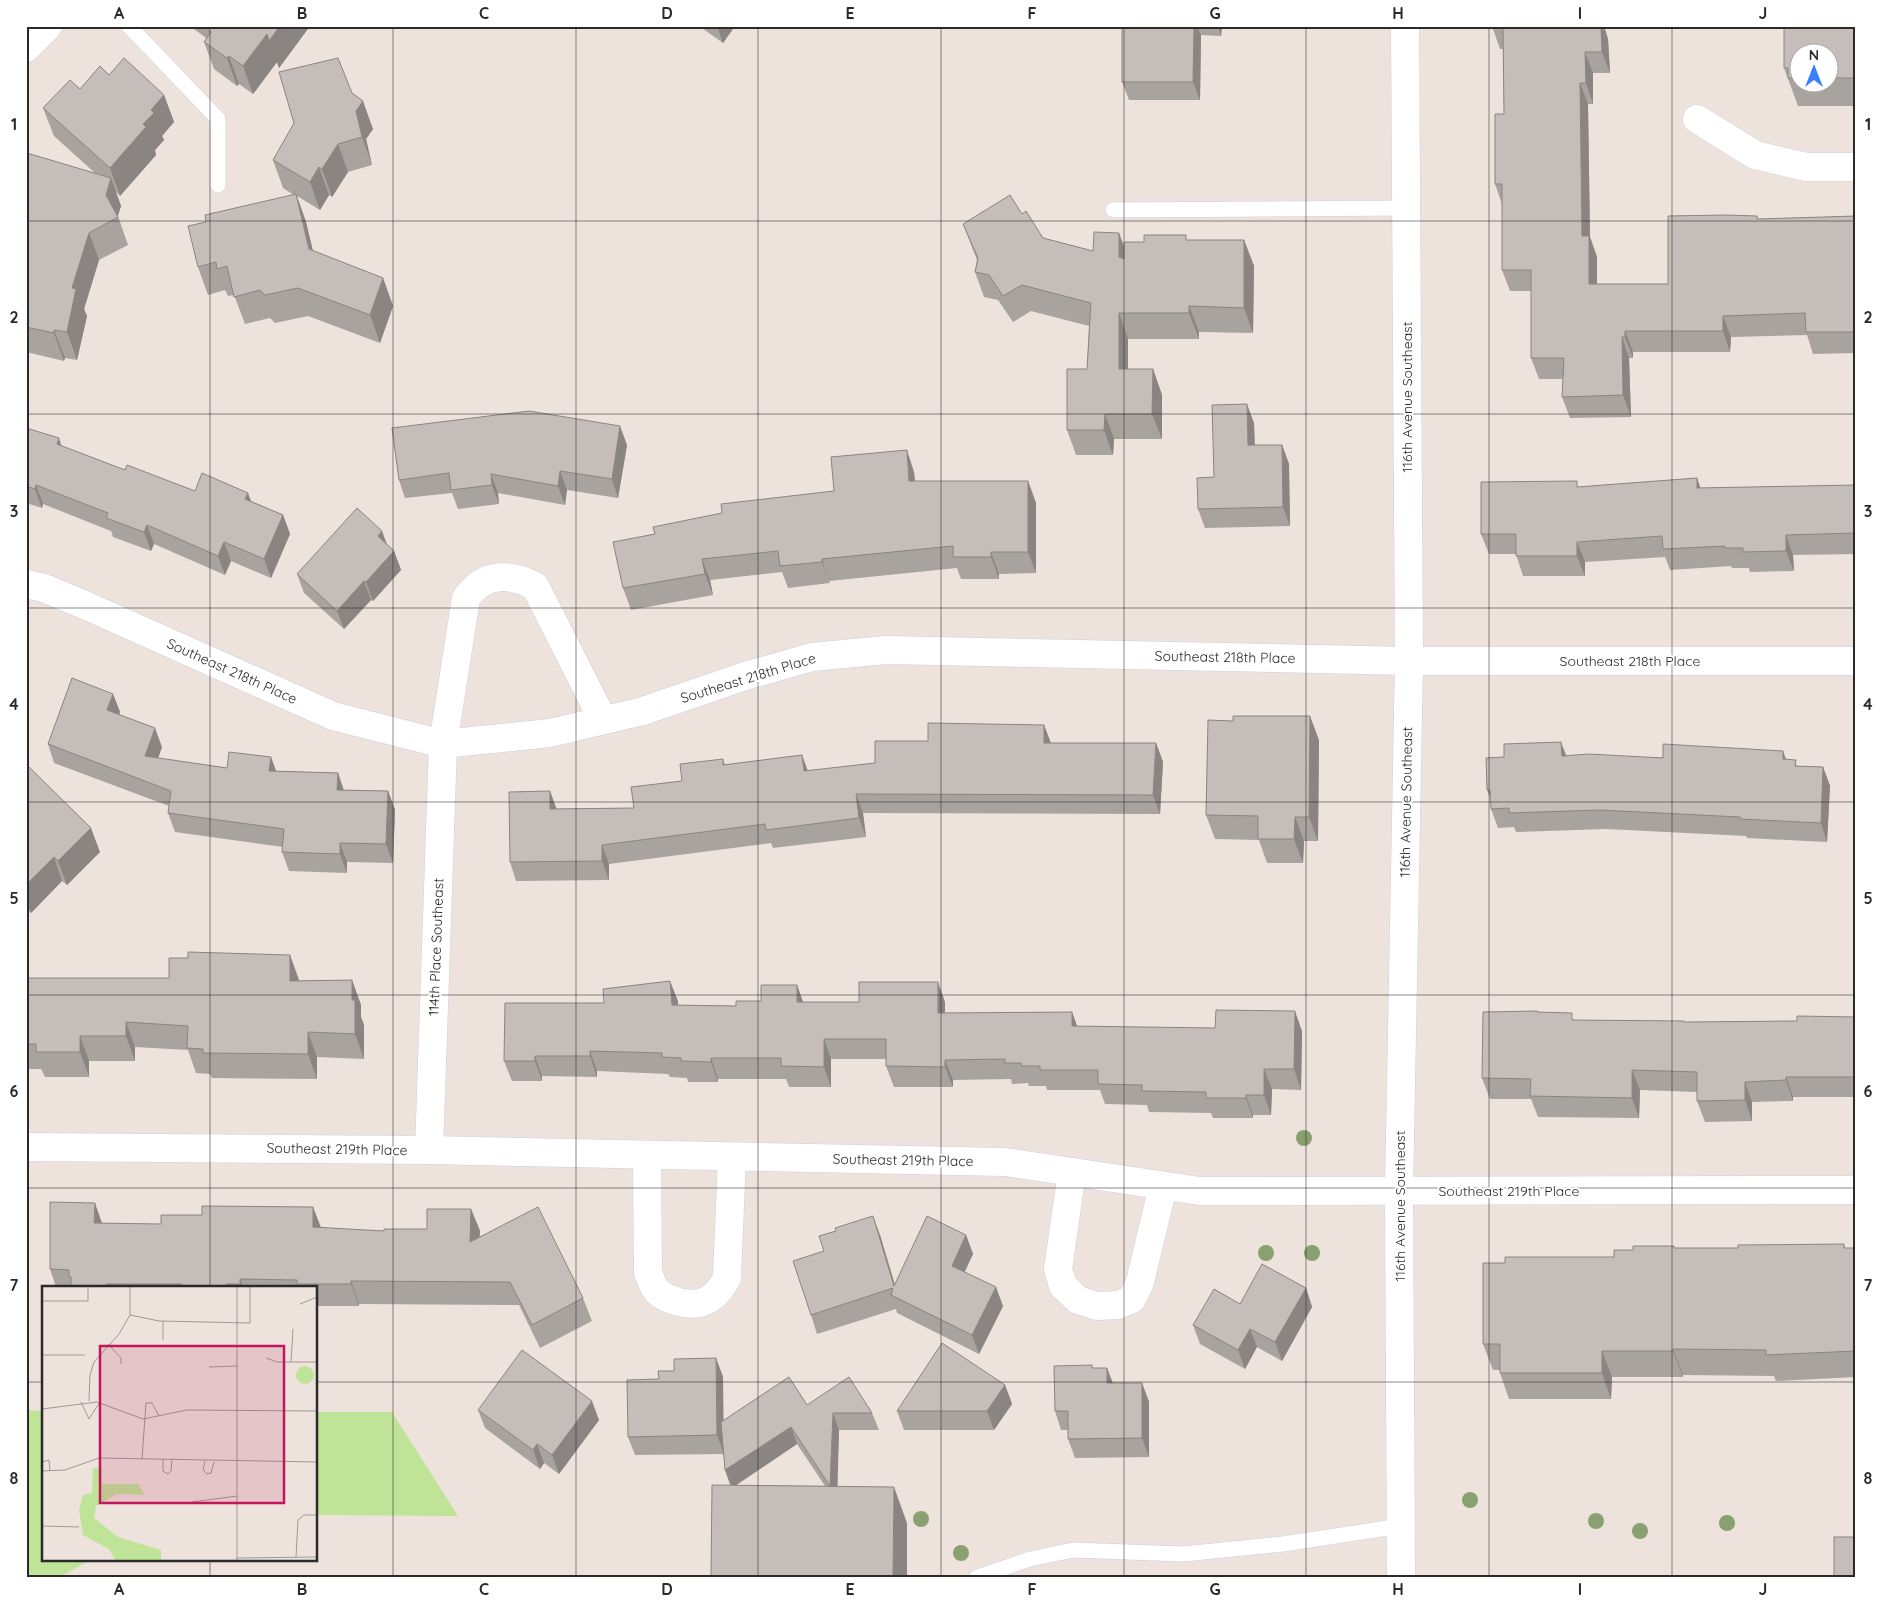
<svg xmlns="http://www.w3.org/2000/svg" width="1882" height="1603" font-family="Quicksand,sans-serif">
  <style>
    .green { fill: #bfe498 }
    .lines { fill: none; stroke-linecap: round; stroke-linejoin: round }
    .service-casing { stroke: #cbd1dc; stroke-width: 16 }
    .minor-casing { stroke: #cbd1dc; stroke-width: 29 }
    .secondary-casing { stroke: #cbd1dc; stroke-width: 29 }
    .service { stroke: #fff; stroke-width: 15 }
    .minor { stroke: #fff; stroke-width: 28 }
    .secondary { stroke: #fff; stroke-width: 28 }
    .tree { fill: #89a071 }
    .wall { fill: #a9a39f; fill-rule: evenodd }
    .shaded-wall { fill: #8a8482 }
    .building { fill: #c5bdb9; stroke: #8a8482 }
    .grid { fill: none; stroke: #2a2a2a; stroke-width: 1; stroke-opacity: 0.55 }
    .labels { text-anchor: middle; dominant-baseline: central; stroke-width: 4; stroke-linejoin: round; paint-order: stroke }
    .street-label { font-size: 14px; fill: #2a2a2a; stroke: #fff }
    .inset-road { fill: none; stroke: #9f9995; stroke-width: 1 }
    .view { fill: #c2185b; fill-opacity: 0.15; stroke: #c2185b; stroke-width: 2.5 }
    .inset-edge { fill: none; stroke: #2a2a2a; stroke-width: 2.5 }
    .neatline { fill: none; stroke: #2a2a2a; stroke-width: 2 }
    .grid-label { font-size: 16px; text-anchor: middle; font-weight: bold; fill: #2a2a2a }
  </style>
  <rect width="100%" height="100%" fill="#ede3dc"/>
  <g class="green">
    <polygon points="26,1410 44,1411 44,1559 92,1559 60,1577 26,1577"/>
    <polygon points="316,1412 392,1412 458,1516 316,1515"/>
  </g>
  <g class="lines">
    <g class="service-casing">
      <g id="service">
        <polyline points="129,26 218,119 218,185"/>
        <polyline points="1113,210 1406,208"/>
        <polyline points="977,1577 1030,1559 1073,1550 1183,1554 1283,1544 1401,1526"/>
      </g>
    </g>
    <g class="minor-casing">
      <g id="minor">
        <polyline points="26,48 48,26"/>
        <polyline points="1697,119 1755,155 1806,167 1856,167"/>
        <polyline points="26,584 44,588 87,606 333,716 443,744 550,733 643,711 745,676 812,657 886,650 1409,661 1856,661"/>
        <polyline points="26,1147 429,1150 1005,1162 1200,1191 1856,1190"/>
        <path d="M 429,1150 L 443,744 L 466,598 C 485,572 509,573 535,586 L 603,720"/>
        <path d="M 647,1155 L 648,1273 C 651,1279 653,1287 657,1291 C 663,1297 671,1300 679,1302 C 702,1308 716,1299 727,1278 L 732,1157"/>
        <polyline points="1072,1172 1058,1269 1063,1286 1078,1300 1097,1306 1118,1305 1132,1299 1140,1282 1163,1186"/>
      </g>
    </g>
    <g class="secondary-casing">
      <polyline id="secondary" points="1401,1577 1399,1191 1409,661 1405,26"/>
    </g>
    <use href="#service" class="service"/>
    <use href="#minor" class="minor"/>
    <use href="#secondary" class="secondary"/>
  </g>
  <g class="tree">
    <circle cx="1304" cy="1138" r="8"/>
    <circle cx="1266" cy="1253" r="8"/>
    <circle cx="1312" cy="1253" r="8"/>
    <circle cx="1470" cy="1500" r="8"/>
    <circle cx="921" cy="1519" r="8"/>
    <circle cx="1596" cy="1521" r="8"/>
    <circle cx="1727" cy="1523" r="8"/>
    <circle cx="1640" cy="1531" r="8"/>
    <circle cx="961" cy="1553" r="8"/>
  </g>
  <g class="wall">
    <polygon points="190,26 310,26 279,68 277,62 253,94 239,84 237,86 214,69 204,42 206,38"/>
    <polygon points="699,26 735,26 723,43"/>
    <polygon points="1122,26 1222,26 1221,36 1201,35 1200,100 1129,100 1122,82"/>
    <polygon points="1492,26 1604,26 1608,39 1610,73 1593,73 1593,104 1588,104 1590,237 1597,257 1597,284 1668,284 1757,216 1758,219 1856,216 1856,353 1813,354 1807,335 1731,337 1730,352 1633,352 1633,358 1629,358 1631,417 1570,418 1562,397 1563,379 1539,379 1531,358 1531,291 1510,291 1502,270 1502,204 1495,184 1504,114 1503,49 1500,49"/>
    <path d="M 1784,26 L 1856,26 L 1856,106 L 1798,106 L 1784,68 ZM 1800,52 L 1830,52 L 1830,82 L 1800,82 Z"/>
    <polygon points="109,75 164,95 174,122 162,136 164,140 155,150 156,155 120,196 116,192 121,206 118,216 128,245 99,260 84,309 87,316 77,360 65,358 64,361 26,352 26,157 95,173 54,136 43,108"/>
    <polygon points="352,93 373,129 366,139 372,165 348,172 332,197 329,195 320,210 297,196 306,222 313,251 383,278 393,306 380,343 308,316 275,323 270,318 245,324 234,295 228,296 225,290 208,295 198,267 206,222 294,195 283,188 273,160"/>
    <polygon points="1022,214 1043,238 1093,251 1119,233 1124,248 1188,240 1244,240 1254,266 1253,333 1199,332 1199,339 1128,339 1128,369 1153,369 1162,395 1162,439 1114,439 1113,455 1076,455 1067,430 1087,369 1089,326 1031,311 1013,322 998,300 984,297 975,272 977,260 963,224"/>
    <polygon points="1254,423 1255,445 1282,445 1289,464 1290,526 1205,528 1198,509 1214,477"/>
    <polygon points="26,428 61,446 125,470 195,491 251,501 283,515 290,534 271,578 231,561 225,575 154,544 151,551 113,537 111,531 43,504 42,508 26,503"/>
    <polygon points="627,445 618,498 567,490 565,505 498,493 499,504 458,509 452,493 405,498 399,480"/>
    <polygon points="914,472 915,481 1028,481 1036,503 1036,573 999,574 999,579 961,579 957,568 829,581 830,583 788,588 782,572 710,580 713,595 631,610 623,588 655,534"/>
    <polygon points="1697,478 1700,488 1856,485 1856,554 1793,555 1794,571 1750,572 1749,568 1732,568 1731,566 1670,570 1665,557 1585,562 1585,576 1523,576 1516,554 1489,554 1481,534 1579,487"/>
    <polygon points="387,545 394,551 401,570 373,601 371,600 344,629 304,593 297,574"/>
    <polygon points="113,694 120,712 119,714 162,747 158,758 227,768 276,771 338,773 344,790 388,791 395,810 393,863 347,862 347,873 289,871 282,852 283,847 175,832 168,813 169,806 54,763 48,744"/>
    <polygon points="1044,725 1051,743 1156,743 1163,762 1160,814 863,813 866,837 773,848 771,843 609,864 609,880 516,881 510,862 550,791 556,809 634,808 723,759 725,765 802,755 807,771 875,763 928,741"/>
    <polygon points="1319,740 1318,841 1304,841 1303,863 1267,863 1259,840 1215,839 1206,815"/>
    <polygon points="1566,756 1786,759 1798,766 1823,767 1830,786 1827,842 1747,838 1746,836 1606,829 1516,832 1514,827 1498,828 1491,809 1491,800 1487,790 1504,757"/>
    <polygon points="26,764 100,852 67,885 62,881 31,913 26,908"/>
    <polygon points="290,955 299,981 352,980 361,1005 361,1017 364,1025 364,1059 317,1057 317,1079 212,1078 210,1074 196,1073 188,1050 135,1047 135,1061 89,1061 89,1077 45,1077 41,1069 26,1069 26,978 169,978 188,958"/>
    <polygon points="797,985 803,1002 945,1002 945,1013 1072,1012 1077,1026 1302,1031 1301,1090 1272,1089 1271,1115 1253,1115 1253,1118 1213,1118 1211,1113 1149,1112 1147,1105 1105,1104 1100,1090 1047,1090 1046,1086 1029,1086 1028,1083 1012,1084 1011,1079 953,1080 953,1087 894,1087 886,1066 886,1059 831,1059 831,1087 789,1087 786,1079 718,1079 718,1082 688,1082 687,1078 670,1077 668,1074 597,1071 597,1077 542,1076 542,1081 512,1081 504,1061 604,1003 678,1001 678,1005 736,1006 761,1001"/>
    <polygon points="1537,1011 1537,1012 1575,1020 1684,1022 1797,1021 1856,1017 1856,1097 1793,1097 1793,1101 1752,1102 1752,1121 1705,1122 1697,1101 1697,1092 1640,1090 1639,1118 1538,1117 1531,1099 1490,1099 1482,1078"/>
    <polygon points="471,1209 480,1231 479,1237 583,1298 592,1321 540,1348 519,1305 359,1304 359,1306 316,1306 316,1287 56,1287 50,1269 102,1223 321,1228 384,1231 427,1229"/>
    <polygon points="880,1235 895,1285 966,1235 973,1254 965,1272 1003,1306 979,1354 897,1313 896,1309 817,1334 811,1315"/>
    <polygon points="1844,1244 1845,1248 1856,1248 1856,1377 1776,1381 1774,1376 1683,1375 1683,1377 1612,1377 1611,1399 1509,1399 1500,1373 1500,1370 1493,1370 1483,1344 1505,1263 1614,1257 1633,1250 1675,1248 1738,1248"/>
    <polygon points="1306,1288 1312,1307 1282,1361 1257,1347 1245,1369 1200,1344 1193,1325 1240,1304"/>
    <path d="M 716,1358 L 723,1377 L 723,1420 L 807,1405 L 872,1413 L 879,1430 L 839,1430 L 837,1486 L 907,1523 L 907,1577 L 711,1577 L 730,1485 L 725,1470 L 724,1454 L 635,1455 L 628,1437 L 659,1379 L 674,1371 ZM 797,1444 L 825,1486 L 736,1485 Z"/>
    <polygon points="1093,1368 1107,1368 1113,1383 1142,1383 1149,1402 1149,1457 1075,1458 1068,1439 1068,1430 1061,1430 1055,1411"/>
    <polygon points="1005,1385 1012,1404 994,1430 904,1430 897,1411"/>
    <polygon points="478,1410 599,1420 559,1474 544,1463 540,1469 485,1428"/>
  </g>
  <g class="shaded-wall">
    <polygon points="280,26 310,26 279,68 277,62 253,94 243,66 267,34"/>
    <polygon points="717,26 735,26 723,43"/>
    <polygon points="1194,26 1197,26 1201,35 1200,100 1193,82"/>
    <polygon points="1218,26 1222,26 1221,36"/>
    <polygon points="1601,26 1604,26 1608,39 1610,73 1602,52"/>
    <polygon points="1585,52 1593,73 1593,104 1586,83"/>
    <polygon points="229,56 239,84 237,86 227,58"/>
    <polygon points="1580,83 1588,104 1590,237 1597,257 1597,306 1589,284 1582,236"/>
    <polygon points="164,95 174,122 162,136 164,140 155,150 156,155 120,196 110,168 143,124 151,110"/>
    <polygon points="363,101 373,129 366,139 372,165 362,137 356,111"/>
    <polygon points="338,144 348,172 332,197 322,169"/>
    <polygon points="319,167 329,195 320,210 310,182"/>
    <polygon points="111,178 121,206 117,218 106,195"/>
    <polygon points="296,194 306,222 319,277 309,249"/>
    <polygon points="89,233 99,260 84,309 87,316 77,360 67,332 72,288"/>
    <polygon points="1119,233 1128,258 1128,283 1119,257"/>
    <polygon points="1244,240 1254,266 1253,333 1244,308"/>
    <polygon points="383,278 393,306 380,343 370,315"/>
    <polygon points="1189,306 1199,332 1199,339 1189,313"/>
    <polygon points="1119,313 1128,339 1128,395 1119,369"/>
    <polygon points="1723,316 1731,337 1730,352 1723,331"/>
    <polygon points="54,330 65,358 64,361 54,333"/>
    <polygon points="1625,331 1633,352 1633,358 1625,337"/>
    <polygon points="1622,337 1629,358 1631,417 1623,395"/>
    <polygon points="1153,369 1162,395 1162,439 1152,414"/>
    <polygon points="1247,404 1254,423 1255,464 1248,445"/>
    <polygon points="1105,414 1114,439 1113,455 1104,430"/>
    <polygon points="620,426 627,445 618,498 612,479"/>
    <polygon points="59,438 65,457 57,444"/>
    <polygon points="1282,445 1289,464 1290,526 1283,507"/>
    <polygon points="907,450 914,472 917,503 909,481"/>
    <polygon points="560,471 567,490 565,505 558,486"/>
    <polygon points="491,474 498,493 499,504 492,485"/>
    <polygon points="1697,478 1704,498 1697,488"/>
    <polygon points="1028,481 1036,503 1036,573 1028,552"/>
    <polygon points="36,485 43,504 42,508 35,489"/>
    <polygon points="248,493 255,512 245,499"/>
    <polygon points="283,515 290,534 271,578 264,559"/>
    <polygon points="147,525 154,544 151,551 144,532"/>
    <polygon points="382,531 389,550 378,536"/>
    <polygon points="1786,535 1793,555 1794,571 1786,551"/>
    <polygon points="224,542 231,561 225,575 218,556"/>
    <polygon points="1577,542 1585,562 1585,576 1577,556"/>
    <polygon points="394,551 401,570 373,601 366,582"/>
    <polygon points="991,552 999,574 999,579 991,557"/>
    <polygon points="702,559 710,580 713,595 705,574"/>
    <polygon points="822,559 829,581 830,583 822,562"/>
    <polygon points="364,581 371,600 344,629 337,611"/>
    <polygon points="113,694 120,712 114,729 107,710"/>
    <polygon points="1310,716 1319,740 1318,841 1309,817"/>
    <polygon points="1044,725 1051,744 1044,743"/>
    <polygon points="155,728 162,747 152,775 145,756"/>
    <polygon points="1561,742 1568,760 1562,756"/>
    <polygon points="1156,743 1163,762 1160,814 1153,795"/>
    <polygon points="1783,751 1790,770 1783,759"/>
    <polygon points="802,755 809,774 804,771"/>
    <polygon points="271,757 278,776 269,771"/>
    <polygon points="1823,767 1830,786 1827,842 1821,823"/>
    <polygon points="338,773 344,792 337,790"/>
    <polygon points="388,791 395,810 393,863 386,844"/>
    <polygon points="550,791 557,810 550,809"/>
    <polygon points="856,794 863,813 866,837 859,818"/>
    <polygon points="1295,817 1304,841 1303,863 1294,839"/>
    <polygon points="91,828 100,852 67,885 58,861"/>
    <polygon points="340,843 347,862 347,873 340,854"/>
    <polygon points="602,845 609,864 609,880 602,861"/>
    <polygon points="54,857 62,881 31,913 26,899 26,885"/>
    <polygon points="290,955 299,980 299,1006 290,981"/>
    <polygon points="352,980 361,1005 361,1017 364,1025 364,1059 355,1034 352,1000"/>
    <polygon points="670,981 678,1001 679,1025 672,1005"/>
    <polygon points="938,982 945,1002 945,1033 938,1013"/>
    <polygon points="797,985 804,1005 797,1002"/>
    <polygon points="1295,1011 1302,1031 1301,1090 1294,1069"/>
    <polygon points="1072,1012 1079,1032 1072,1026"/>
    <polygon points="126,1022 135,1047 135,1061 126,1036"/>
    <polygon points="308,1032 317,1057 317,1079 308,1054"/>
    <polygon points="80,1036 89,1061 89,1077 80,1052"/>
    <polygon points="824,1039 831,1059 831,1087 824,1067"/>
    <polygon points="590,1051 597,1071 597,1077 590,1056"/>
    <polygon points="535,1056 542,1076 542,1081 535,1061"/>
    <polygon points="711,1058 718,1079 718,1082 711,1062"/>
    <polygon points="945,1060 953,1080 953,1087 945,1067"/>
    <polygon points="1264,1069 1272,1089 1271,1115 1264,1095"/>
    <polygon points="1632,1070 1640,1090 1639,1118 1632,1098"/>
    <polygon points="1786,1077 1793,1097 1793,1101 1786,1080"/>
    <polygon points="1745,1082 1752,1102 1752,1121 1745,1100"/>
    <polygon points="1246,1095 1253,1115 1253,1118 1246,1098"/>
    <polygon points="95,1203 103,1226 94,1223"/>
    <polygon points="313,1207 322,1230 313,1227"/>
    <polygon points="471,1209 480,1231 478,1264 470,1242"/>
    <polygon points="873,1216 880,1235 899,1299 894,1286"/>
    <polygon points="966,1235 973,1254 958,1284 952,1266"/>
    <polygon points="240,1279 243,1287 241,1287 240,1284"/>
    <polygon points="351,1281 359,1304 359,1306 351,1284"/>
    <polygon points="996,1287 1003,1306 979,1354 972,1335"/>
    <polygon points="1306,1288 1312,1307 1282,1361 1275,1342"/>
    <polygon points="1250,1329 1257,1347 1245,1369 1238,1350"/>
    <polygon points="1673,1349 1683,1375 1683,1377 1673,1351"/>
    <polygon points="1602,1351 1612,1377 1611,1399 1602,1373"/>
    <polygon points="716,1358 723,1377 724,1454 717,1435"/>
    <polygon points="1107,1368 1114,1387 1107,1383"/>
    <polygon points="1142,1383 1149,1402 1149,1457 1142,1438"/>
    <polygon points="1005,1385 1012,1404 994,1430 987,1411"/>
    <polygon points="592,1401 599,1420 559,1474 552,1455"/>
    <polygon points="833,1413 839,1430 837,1503 830,1486"/>
    <polygon points="791,1427 797,1444 732,1488 725,1470"/>
    <polygon points="537,1444 544,1463 540,1469 533,1450"/>
    <polygon points="894,1487 907,1523 907,1577 893,1577"/>
  </g>
  <g class="building">
    <polygon points="204,26 280,26 269,41 267,34 243,66 229,56 227,58 204,42 211,32"/>
    <polygon points="1122,26 1194,26 1193,82 1122,82"/>
    <polygon points="1492,26 1601,26 1602,52 1585,52 1586,83 1580,83 1582,236 1589,236 1589,284 1668,284 1668,216 1725,215 1757,216 1757,219 1856,216 1856,332 1806,332 1805,313 1723,316 1723,331 1625,331 1625,337 1622,337 1623,395 1562,397 1564,358 1531,358 1531,270 1502,270 1502,184 1495,184 1495,114 1504,114 1503,28 1492,27"/>
    <polygon points="1784,26 1856,26 1856,78 1830,78 1830,52 1800,52 1800,78 1788,78 1788,68 1784,68"/>
    <polygon points="124,58 164,95 151,110 154,113 143,124 146,127 110,168 43,108 70,80 80,89 100,66 109,75"/>
    <polygon points="338,58 352,93 363,101 356,111 362,137 338,144 322,169 319,167 310,182 273,160 294,123 279,72"/>
    <polygon points="27,153 111,178 106,195 118,217 89,233 72,288 76,289 67,332 54,330 54,333 26,327 26,216 29,205 26,204 26,157"/>
    <polygon points="296,194 309,249 383,278 370,315 298,288 265,295 260,290 234,297 227,266 217,269 216,262 198,267 188,226 206,222 205,215"/>
    <polygon points="1010,195 1022,214 1026,211 1043,238 1093,251 1094,232 1119,233 1119,257 1124,259 1124,242 1144,242 1144,235 1186,235 1186,240 1244,240 1244,308 1189,306 1189,313 1119,313 1119,369 1153,369 1152,414 1105,414 1104,430 1067,430 1067,369 1087,369 1091,303 1022,285 1003,296 989,275 975,272 978,258 963,224"/>
    <polygon points="1247,404 1248,445 1282,445 1283,507 1198,509 1197,478 1214,477 1212,405"/>
    <polygon points="529,411 620,426 612,479 560,471 558,486 491,474 492,485 451,490 449,473 399,480 392,428"/>
    <polygon points="26,428 59,438 57,444 125,470 127,465 195,491 202,473 248,493 245,499 283,515 264,559 224,542 218,556 147,525 144,532 106,518 108,513 36,485 35,489 26,486"/>
    <polygon points="907,450 909,481 1028,481 1028,552 991,552 991,557 953,557 953,546 822,559 822,562 780,566 778,551 702,559 705,574 623,588 613,542 655,534 653,527 722,513 721,504 834,491 831,457"/>
    <polygon points="1697,478 1697,488 1856,485 1856,533 1786,535 1786,551 1743,552 1743,548 1725,548 1725,546 1663,549 1662,536 1577,542 1577,556 1516,556 1516,534 1481,534 1481,482 1577,481 1577,487"/>
    <polygon points="357,508 382,531 378,536 394,551 366,582 364,581 337,611 297,574"/>
    <polygon points="72,678 113,694 107,710 155,728 145,756 227,768 229,752 271,757 269,771 338,773 337,790 388,791 386,844 340,843 340,854 282,852 284,829 168,813 171,791 48,744"/>
    <polygon points="1233,716 1310,716 1309,817 1295,817 1294,839 1258,839 1258,816 1206,815 1208,720 1233,721"/>
    <polygon points="928,723 1044,725 1044,743 1156,743 1153,795 856,794 859,818 766,830 765,824 602,845 602,861 510,862 509,792 550,791 550,809 634,808 631,787 682,781 680,764 723,759 723,765 802,755 804,771 875,763 875,741 928,741"/>
    <polygon points="1561,742 1562,756 1589,754 1663,758 1663,744 1783,751 1783,759 1796,760 1795,766 1823,767 1821,823 1740,819 1740,817 1600,810 1509,813 1509,808 1491,809 1490,790 1487,790 1486,758 1504,757 1504,744"/>
    <polygon points="26,764 91,828 58,861 54,857 26,885"/>
    <polygon points="188,952 290,955 290,981 352,980 352,1000 355,1000 355,1034 308,1032 308,1054 203,1053 203,1049 187,1048 188,1026 126,1022 126,1036 80,1036 80,1052 36,1052 36,1044 26,1044 26,978 169,978 169,958 188,958"/>
    <polygon points="670,981 672,1005 736,1006 736,1001 761,1001 761,985 797,985 797,1002 859,1002 859,982 938,982 938,1013 1072,1012 1072,1026 1215,1028 1216,1010 1295,1011 1294,1069 1264,1069 1264,1095 1246,1095 1246,1098 1206,1098 1206,1092 1142,1091 1142,1085 1098,1084 1098,1070 1040,1070 1040,1066 1022,1066 1021,1063 1005,1063 1005,1059 945,1060 945,1067 886,1066 886,1039 824,1039 824,1067 781,1066 781,1058 711,1058 711,1062 681,1061 681,1058 662,1057 662,1053 590,1051 590,1056 535,1056 535,1061 504,1061 505,1003 604,1003 603,989"/>
    <polygon points="1537,1011 1537,1012 1572,1013 1572,1020 1684,1021 1684,1022 1797,1021 1797,1016 1856,1017 1856,1077 1786,1077 1786,1080 1745,1082 1745,1100 1697,1101 1697,1072 1632,1070 1632,1098 1530,1096 1531,1079 1482,1078 1483,1012"/>
    <polygon points="50,1202 95,1203 94,1223 161,1224 161,1215 202,1215 202,1206 313,1207 313,1227 384,1231 384,1229 427,1229 427,1209 471,1209 470,1242 538,1207 583,1298 532,1325 510,1282 351,1281 351,1284 297,1284 297,1280 240,1279 240,1284 226,1284 226,1287 182,1287 182,1284 106,1284 106,1287 71,1287 71,1277 69,1277 69,1270 50,1269"/>
    <polygon points="873,1216 894,1286 927,1216 966,1235 952,1266 996,1287 972,1335 891,1295 893,1288 811,1315 793,1261 824,1251 819,1236 836,1231 835,1228"/>
    <polygon points="1844,1244 1844,1248 1856,1248 1856,1351 1766,1355 1766,1350 1673,1349 1673,1351 1602,1351 1602,1373 1500,1373 1500,1344 1483,1344 1483,1263 1505,1263 1505,1257 1614,1257 1614,1250 1633,1250 1633,1246 1674,1246 1674,1248 1738,1248 1738,1245"/>
    <polygon points="1262,1264 1306,1288 1275,1342 1250,1329 1238,1350 1193,1325 1214,1289 1240,1304"/>
    <polygon points="942,1343 1005,1385 987,1411 897,1411"/>
    <polygon points="522,1350 592,1401 552,1455 537,1444 533,1450 478,1410"/>
    <polygon points="716,1358 717,1435 628,1437 627,1380 659,1379 658,1371 674,1371 674,1359"/>
    <polygon points="1092,1365 1092,1368 1107,1368 1107,1383 1142,1383 1142,1438 1068,1439 1068,1411 1055,1411 1054,1366"/>
    <polygon points="789,1377 807,1405 849,1377 872,1413 833,1413 830,1486 791,1427 725,1470 721,1422"/>
    <polygon points="712,1485 894,1487 893,1577 711,1577"/>
    <rect x="1834" y="1537" width="22" height="40"/>
  </g>
  <path class="grid" d="M 210,26 L 210,1287M 393,26 L 393,1577M 576,26 L 576,1577M 758,26 L 758,1577M 941,26 L 941,1577M 1124,26 L 1124,1577M 1306,26 L 1306,1577M 1489,26 L 1489,1577M 1672,26 L 1672,1577M 26,221 L 1856,221M 26,414 L 1856,414M 26,608 L 1856,608M 26,802 L 1856,802M 26,995 L 1856,995M 26,1188 L 1856,1188M 26,1382 L 44,1382M 316,1382 L 1856,1382M 210,1559 L 210,1577"/>
  <g class="labels">
    <g class="street-label">
      <text transform="translate(1407 397) rotate(-90)">116th Avenue Southeast</text>
      <text transform="translate(1225 657) rotate(1)">Southeast 218th Place</text>
      <text x="1630" y="661">Southeast 218th Place</text>
      <text transform="translate(232 671) rotate(24)">Southeast 218th Place</text>
      <text transform="translate(748 678) rotate(-17)">Southeast 218th Place</text>
      <text transform="translate(1406 802) rotate(-89)">116th Avenue Southeast</text>
      <text transform="translate(436 947) rotate(-88)">114th Place Southeast</text>
      <text transform="translate(337 1149) rotate(1)">Southeast 219th Place</text>
      <text transform="translate(903 1160) rotate(1)">Southeast 219th Place</text>
      <text x="1509" y="1191">Southeast 219th Place</text>
      <text transform="translate(1400 1206) rotate(-90)">116th Avenue Southeast</text>
    </g>
  </g>
  <g transform="translate(42 1286)">
    <rect width="275" height="275" fill="#ede3dc"/>
    <path d="M254 89a9 9 0 1 1 18 0a9 9 0 1 1-18 0ZM 60,181 L 60,198 L 96,198 L 103,209 L 75,208 L 54,220 L 52,232 L 76,251 L 119,264 L 119,275 L 74,275 L 67,263 L 41,249 L 37,224 L 41,209 L 50,207 L 51,182 Z" fill="#bfe498"/>
    <path class="inset-road" d="M 195,0 L 195,275M 0,15 L 46,15 L 46,0M 258,18 L 275,11M 88,29 L 117,35 L 208,37 L 208,0M 121,35 L 121,54M 66,58 L 79,72 L 79,78M 0,69 L 43,69M 224,72 L 235,76 L 275,76M 249,76 L 251,43M 167,81 L 196,80M 47,115 L 48,89 L 52,76 L 77,48 L 88,29 L 88,0M 39,116 L 47,133 L 58,116M 0,123 L 55,116 L 101,133 L 145,124 L 275,125M 100,173 L 104,117 L 110,117 L 117,130M 121,173 L 121,185 L 126,188 L 129,185 L 130,173M 163,175 L 161,184 L 165,188 L 169,187 L 172,176M 0,176 L 7,174 L 8,185M 0,185 L 23,184 L 57,172 L 275,176M 150,216 L 195,210M 0,240 L 37,241M 254,271 L 256,234 L 262,229 L 275,229M 195,272 L 275,271"/>
    <path class="view" d="M 58,60 L 242,60 L 242,217 L 58,217 Z"/>
    <rect width="275" height="275" class="inset-edge"/>
  </g>
  <rect width="1882" height="1603" fill="none" stroke="#ffffff" stroke-width="55"/>
  <g transform="translate(1814 68)"><circle r="24" fill="#ffffff" stroke="#aaaaaa"/>
  <path d="M0-4L9 19L0 12L-9 19Z" fill="#3b7ffb"/>
  <text y="-8" font-size="14" font-weight="bold" text-anchor="middle" fill="#2a2a2a">N</text>
  </g>
  <rect x="28" y="28" width="1826" height="1548" class="neatline"/>
  <g class="grid-label">
    <text x="119" y="19">A</text>
    <text x="302" y="19">B</text>
    <text x="484" y="19">C</text>
    <text x="667" y="19">D</text>
    <text x="850" y="19">E</text>
    <text x="1032" y="19">F</text>
    <text x="1215" y="19">G</text>
    <text x="1398" y="19">H</text>
    <text x="1580" y="19">I</text>
    <text x="1763" y="19">J</text>
    <text x="14" y="130">1</text>
    <text x="1868" y="130">1</text>
    <text x="14" y="323">2</text>
    <text x="1868" y="323">2</text>
    <text x="14" y="517">3</text>
    <text x="1868" y="517">3</text>
    <text x="14" y="710">4</text>
    <text x="1868" y="710">4</text>
    <text x="14" y="904">5</text>
    <text x="1868" y="904">5</text>
    <text x="14" y="1097">6</text>
    <text x="1868" y="1097">6</text>
    <text x="14" y="1291">7</text>
    <text x="1868" y="1291">7</text>
    <text x="14" y="1484">8</text>
    <text x="1868" y="1484">8</text>
    <text x="119" y="1595">A</text>
    <text x="302" y="1595">B</text>
    <text x="484" y="1595">C</text>
    <text x="667" y="1595">D</text>
    <text x="850" y="1595">E</text>
    <text x="1032" y="1595">F</text>
    <text x="1215" y="1595">G</text>
    <text x="1398" y="1595">H</text>
    <text x="1580" y="1595">I</text>
    <text x="1763" y="1595">J</text>
  </g>
</svg>
